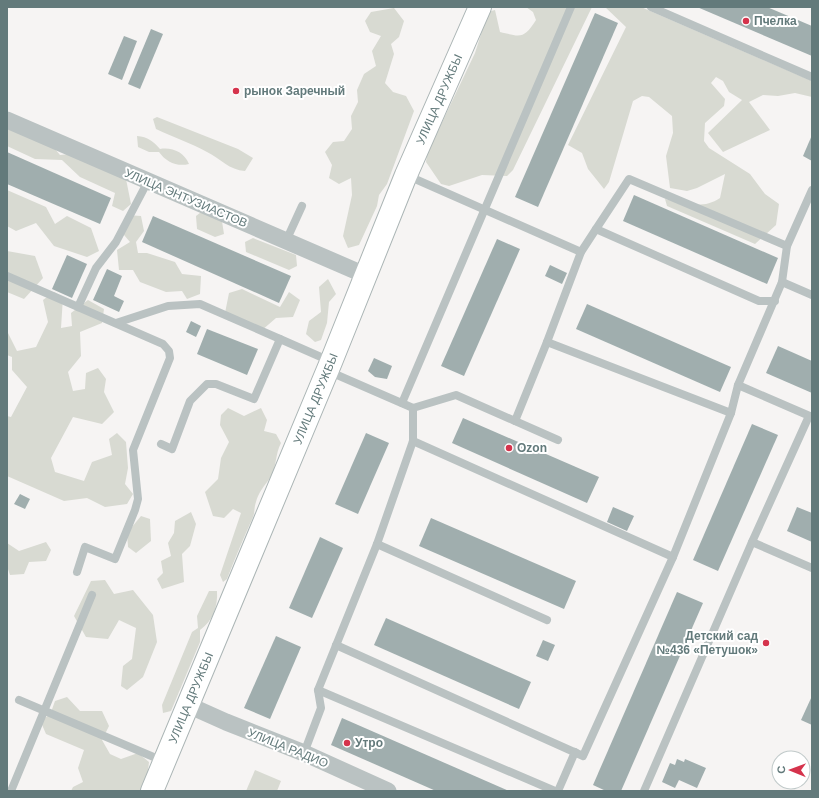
<svg xmlns="http://www.w3.org/2000/svg" width="819" height="798" font-family="Arial,sans-serif">
  <style>
    .green { fill: #d8dad2 }
    .building { fill: #a0aeae }
    .lines { fill: none; stroke-linecap: round; stroke-linejoin: round }
    .secondary-casing { stroke: #abb5b5; stroke-width: 24 }
    .lane { stroke: #bac2c2; stroke-width: 8 }
    .street { stroke: #bac2c2; stroke-width: 17 }
    .secondary { stroke: #fff; stroke-width: 22 }
    .poi-dot { fill: #d5334c; stroke: #fff; stroke-width: 1.5 }
    .labels { text-anchor: middle; dominant-baseline: central; stroke-width: 4; stroke-linejoin: round; paint-order: stroke }
    .poi-label { font-size: 12px; font-weight: bold; fill: #637a7b; stroke: #fff; text-anchor: start }
    .street-label { font-size: 12px; fill: #637a7b; stroke: #fff }
  </style>
  <rect width="100%" height="100%" fill="#f6f4f3"/>
  <g class="green">
    <path d="M 526,7 L 592,7 L 513,170 L 507,176 L 482,175 L 449,186 L 441,184 L 426,162 L 427,154 L 475,53 L 488,12 L 495,10 L 500,32 C 521,37 524,39 536,20 L 533,12 Z"/>
    <path d="M 605,7 L 641,7 L 812,81 L 812,97 L 795,93 L 778,96 L 763,95 L 749,102 L 770,130 L 723,152 L 708,133 L 742,100 L 729,92 L 723,81 L 716,77 L 711,83 L 725,99 L 724,106 L 705,123 L 704,141 L 709,148 L 750,174 L 765,194 L 779,204 L 776,225 L 755,244 L 667,206 L 665,199 C 685,203 702,210 720,198 L 725,174 L 697,188 L 687,191 L 670,188 L 666,156 L 673,133 L 672,116 L 649,97 L 642,96 L 633,101 L 609,182 L 604,189 L 588,169 L 582,153 L 568,145 L 626,27 Z"/>
    <polygon points="394,8 404,21 399,37 391,44 394,54 385,83 393,92 406,96 414,111 387,184 379,195 377,206 359,245 348,248 343,236 352,195 351,178 339,184 329,178 332,165 325,152 333,142 344,141 352,129 351,116 358,102 357,90 364,74 376,66 372,51 381,36 370,32 365,21 371,12"/>
    <path d="M 157,117 L 238,149 L 253,158 L 245,171 C 229,170 221,159 207,152 C 191,143 173,137 156,129 L 153,119 Z"/>
    <polygon points="7,128 50,143 60,155 81,153 125,174 131,204 123,211 112,206 115,193 80,177 62,160 35,159 7,146"/>
    <path d="M 137,136 C 148,137 153,141 160,149 C 172,147 184,152 189,164 C 177,167 166,162 159,152 L 149,152 L 138,147 Z"/>
    <polygon points="7,190 46,207 55,224 67,216 91,228 99,251 87,257 54,246 36,223 16,231 7,226"/>
    <polygon points="205,209 221,215 224,234 215,237 197,229 196,216"/>
    <polygon points="127,215 141,216 144,231 136,242 138,253 147,253 175,262 182,274 201,276 200,294 187,299 182,291 166,292 140,282 133,270 119,270 117,250 130,242 119,229"/>
    <polygon points="253,238 296,255 297,266 289,270 246,252 245,242"/>
    <polygon points="7,251 35,256 43,278 24,299 7,292"/>
    <polygon points="328,279 336,294 329,302 327,323 321,340 315,342 306,334 309,321 321,312 319,287"/>
    <polygon points="242,289 280,307 289,292 300,300 293,317 276,318 261,331 224,318 229,293"/>
    <polygon points="54,292 63,297 61,328 72,326 71,313 88,300 104,309 102,323 80,332 81,356 68,372 73,391 85,389 86,373 98,368 106,379 104,392 114,412 102,424 73,417 51,458 55,472 84,481 92,462 112,455 109,439 117,433 126,442 128,468 125,484 133,494 127,504 105,507 87,498 64,501 7,476 7,416 11,417 27,387 12,370 12,357 7,355 7,331 17,351 36,347 48,322 43,300"/>
    <path d="M 228,408 L 244,416 L 261,408 L 267,420 L 264,431 L 276,434 L 281,443 C 275,454 277,467 270,478 C 265,485 258,493 256,502 C 254,507 255,512 253,517 C 244,537 235,558 227,579 L 223,582 L 220,575 L 241,513 L 233,509 L 224,518 L 213,516 L 205,492 L 218,479 L 221,458 L 229,442 L 220,425 L 221,415 Z"/>
    <polygon points="191,512 196,524 190,546 182,554 184,582 162,589 157,579 163,573 161,561 171,556 168,543 174,533 175,521"/>
    <polygon points="141,516 150,519 151,541 136,553 128,547 127,533"/>
    <polygon points="46,542 51,550 46,561 29,562 24,574 10,575 7,566 7,543 19,551"/>
    <polygon points="105,580 114,594 133,590 153,615 157,642 143,677 127,690 121,686 123,666 132,659 136,628 119,620 108,639 86,637 74,616 91,581"/>
    <path d="M 209,591 L 217,591 C 218,606 213,621 200,630 L 200,642 L 171,711 L 163,713 L 162,705 L 192,632 L 198,628 L 197,616 Z"/>
    <polygon points="67,697 80,711 102,711 109,726 102,740 110,754 121,759 138,753 149,762 146,786 140,791 71,791 73,787 83,782 78,768 84,750 46,734 40,720 50,715 55,701"/>
    <polygon points="255,770 281,781 277,791 246,791"/>
  </g>
  <g class="building">
    <polygon points="697,7 767,7 812,26 812,56"/>
    <polygon points="595,13 618,23 538,207 515,197"/>
    <polygon points="151,29 163,34 140,89 128,84"/>
    <polygon points="124,36 137,41 122,80 108,74"/>
    <polygon points="812,135 812,161 803,156"/>
    <polygon points="7,152 111,198 100,224 7,184"/>
    <polygon points="634,195 778,258 767,284 623,221"/>
    <polygon points="153,216 291,276 279,303 142,242"/>
    <polygon points="497,239 520,249 464,376 441,366"/>
    <polygon points="67,255 87,264 72,298 52,289"/>
    <polygon points="550,265 567,273 562,284 545,276"/>
    <polygon points="107,269 122,276 114,296 124,301 119,312 93,300"/>
    <polygon points="587,304 731,367 720,392 576,329"/>
    <polygon points="191,321 201,326 196,337 186,332"/>
    <polygon points="207,329 258,349 247,375 197,354"/>
    <polygon points="778,346 812,361 812,393 766,373"/>
    <polygon points="374,358 392,366 387,379 375,377 368,371"/>
    <polygon points="463,418 599,477 587,503 452,443"/>
    <polygon points="752,424 778,435 718,571 693,560"/>
    <polygon points="366,433 389,443 358,514 335,504"/>
    <polygon points="20,494 30,499 25,509 14,504"/>
    <polygon points="613,507 634,516 627,531 607,522"/>
    <polygon points="797,507 812,513 812,542 787,531"/>
    <polygon points="431,518 576,581 564,609 419,546"/>
    <polygon points="320,537 343,548 312,618 289,608"/>
    <polygon points="677,592 703,603 621,791 606,791 593,785"/>
    <polygon points="386,618 531,682 519,709 374,645"/>
    <polygon points="276,636 301,647 270,719 244,708"/>
    <polygon points="543,640 555,645 548,661 536,656"/>
    <polygon points="812,696 812,725 801,720"/>
    <polygon points="342,718 509,791 436,791 331,745"/>
    <polygon points="677,759 684,762 685,759 706,768 697,788 679,780 675,788 662,782 670,763 675,765"/>
  </g>
  <g class="lines">
    <g class="secondary-casing">
      <g id="secondary">
        <path id="s1" d="M 152,791 L 331,362 L 406,175 L 480,7"/>
      </g>
    </g>
    <g class="lane">
      <polyline points="651,7 812,77"/>
      <polyline points="406,175 581,252"/>
      <polyline points="596,229 629,179 787,246"/>
      <polyline points="286,241 302,206"/>
      <polyline points="7,276 163,344 169,351 170,358 133,450 138,499 135,510 115,559 85,547 77,572"/>
      <polyline points="782,282 812,295"/>
      <polyline points="78,307 96,268 116,242 148,181"/>
      <polyline points="116,323 168,306 200,304 280,339"/>
      <polyline points="328,371 413,408"/>
      <polyline points="738,385 812,417"/>
      <polyline points="402,403 571,7"/>
      <polyline points="731,413 547,342 581,252 596,229 759,301 775,301"/>
      <polyline points="515,421 547,342"/>
      <polyline points="413,441 673,557"/>
      <polyline points="161,444 172,449 190,401 207,384 216,384 254,399 280,339 330,361"/>
      <polyline points="752,542 812,568"/>
      <polyline points="377,544 547,620"/>
      <polyline points="336,645 583,756 673,557 731,413 738,385 782,282 787,246 812,190"/>
      <polyline points="318,690 555,791"/>
      <polyline points="19,700 163,761"/>
      <polyline points="304,753 321,708 318,690 377,544 413,441 413,408 456,395 558,440"/>
      <polyline points="11,791 92,595"/>
      <polyline points="558,791 575,752"/>
      <polyline points="644,791 752,542 809,416"/>
    </g>
    <g class="street">
      <polyline points="7,120 365,275"/>
      <polyline points="188,705 226,722 304,753 388,791"/>
    </g>
    <use href="#secondary" class="secondary"/>
  </g>
  <g class="poi-dot">
    <circle cx="746" cy="21" r="4"/>
    <circle cx="236" cy="91" r="4"/>
    <circle cx="509" cy="448" r="4"/>
    <circle cx="766" cy="643" r="4"/>
    <circle cx="347" cy="743" r="4"/>
  </g>
  <g class="labels">
    <g class="poi-label">
      <text x="754" y="21">Пчелка</text>
      <text x="244" y="91">рынок Заречный</text>
      <text x="517" y="448">Ozon</text>
      <text x="758" y="636" text-anchor="end">Детский сад<tspan x="758" dy="14">№436 «Петушок»</tspan></text>
      <text x="355" y="743">Утро</text>
    </g>
    <g class="street-label">
      <text stroke="none"><textPath href="#s1" startOffset="749">УЛИЦА ДРУЖБЫ</textPath></text>
      <text transform="translate(186 198) rotate(23)">УЛИЦА ЭНТУЗИАСТОВ</text>
      <text stroke="none"><textPath href="#s1" startOffset="425">УЛИЦА ДРУЖБЫ</textPath></text>
      <text stroke="none"><textPath href="#s1" startOffset="101">УЛИЦА ДРУЖБЫ</textPath></text>
      <text transform="translate(288 748) rotate(22)">УЛИЦА РАДИО</text>
    </g>
  </g>
  <rect width="819" height="798" fill="none" stroke="#637a7b" stroke-width="16"/>
  <g transform="translate(791 770) rotate(271)"><circle r="19" fill="#ffffff" stroke="#c1caca"/>
  <path d="M0-3L7 15L0 10L-7 15Z" fill="#d5334c"/>
  <text y="-6" font-size="11" font-weight="bold" text-anchor="middle" fill="#637a7b">С</text>
  </g>
</svg>
